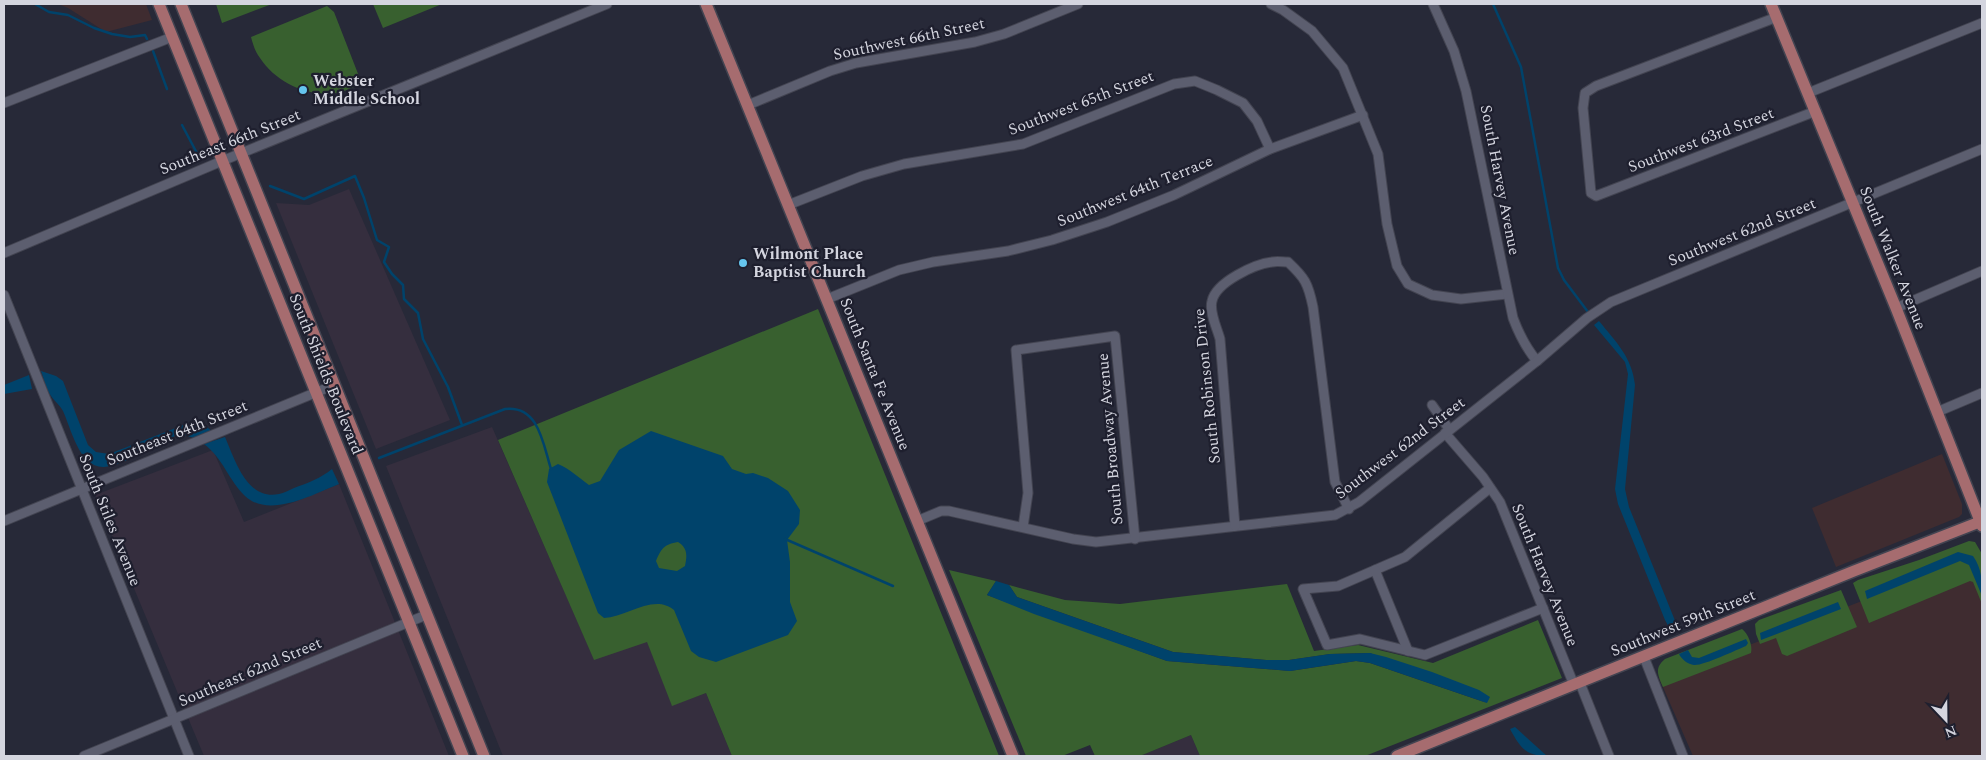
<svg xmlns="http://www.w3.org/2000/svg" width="1986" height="760" font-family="Spectral,serif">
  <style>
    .commercial { fill: #3f2c30 }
    .industrial { fill: #352e3e }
    .green { fill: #38602f }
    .water { fill: #00436b; fill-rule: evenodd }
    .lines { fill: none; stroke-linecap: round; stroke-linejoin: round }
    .stream { stroke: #00436b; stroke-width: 2.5 }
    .minor-casing { stroke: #434451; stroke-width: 11 }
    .major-casing { stroke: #434451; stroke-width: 14 }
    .minor { stroke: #5c5e6f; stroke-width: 9 }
    .major { stroke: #a66c6f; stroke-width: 11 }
    .poi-dot { fill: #65c5ee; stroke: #1e1f2e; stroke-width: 2 }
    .labels { text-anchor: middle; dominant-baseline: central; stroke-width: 4.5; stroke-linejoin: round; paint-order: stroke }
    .street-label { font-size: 16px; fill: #d4d5df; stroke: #1e1f2e }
    .poi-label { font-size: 16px; font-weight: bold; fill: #d4d5df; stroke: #1e1f2e; text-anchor: start }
  </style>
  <rect width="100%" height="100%" fill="#272938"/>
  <g class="commercial">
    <polygon points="58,4 146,4 152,20 106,32 68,8"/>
    <polygon points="1942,454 1962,504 1962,514 1959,517 1836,567 1812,508"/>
    <polygon points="1969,565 1982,600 1982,756 1693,756 1659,678 1698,665 1867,599"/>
  </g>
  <g class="industrial">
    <polygon points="349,189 450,420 376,449 276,203 309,205"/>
    <polygon points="492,427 594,659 647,641 672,705 706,693 732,756 503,756 386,466"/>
    <polygon points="213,450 244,522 339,484 449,756 204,756 95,495"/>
    <polygon points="1191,735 1200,756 1140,756"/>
  </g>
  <g class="green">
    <polygon points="216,4 272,4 222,23"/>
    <polygon points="373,4 442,4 383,28"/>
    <path d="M 327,6 L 334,12 L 362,84 C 355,86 348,90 341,92 C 311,99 276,83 260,58 C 255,52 253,44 251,37 Z"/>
    <polygon points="818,309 999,756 732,756 706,693 672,706 647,642 594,660 498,440"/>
    <polygon points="1969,541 1975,542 1982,554 1982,604 1973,582 1970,581 1869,623 1853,583 1858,580 1919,560"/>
    <polygon points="949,570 996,581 987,595 1167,661 1290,671 1356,661 1370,663 1487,703 1370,653 1330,654 1289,660 1266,660 1173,652 1017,597 1009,585 1065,600 1120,604 1287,584 1314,651 1358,645 1433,663 1538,620 1562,678 1365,756 1200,756 1191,735 1140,756 1095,756 1090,745 1062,756 1026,756"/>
    <polygon points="1841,590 1857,627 1787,656 1782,654 1776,638 1760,644 1756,634 1755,624 1759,620"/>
    <path d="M 1742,629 C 1748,633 1753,646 1751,653 L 1663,687 C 1658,675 1654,668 1665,659 Z"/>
  </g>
  <g class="water">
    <path d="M 1599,321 C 1616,342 1632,357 1635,385 L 1625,489 L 1629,507 L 1678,628 L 1671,631 L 1665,620 L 1618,504 L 1615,489 L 1628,374 L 1625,362 L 1594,325 Z"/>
    <path d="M 41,371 L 56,376 L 63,381 L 88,445 L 96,452 L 109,454 L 186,424 L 204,425 L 212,431 L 194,438 L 184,435 L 175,436 C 157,444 122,466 104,467 C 79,468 71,428 63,411 C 60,405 55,402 51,396 C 46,389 44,379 41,371 Z"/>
    <polygon points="29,375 32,389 4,394 4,385"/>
    <path d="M 651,431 L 723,456 L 732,469 L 746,474 L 753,473 L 768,478 L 788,491 L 800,510 L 799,524 L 787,540 L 790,562 L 790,602 L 797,621 L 788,635 L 716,662 L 699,657 L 691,651 L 674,610 C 654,593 627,617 604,618 L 598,613 L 547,482 L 549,469 L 558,464 C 570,469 578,477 589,485 L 600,481 L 619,450 ZM 678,542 C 688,548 687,556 685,566 L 677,571 L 659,568 L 656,561 C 661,549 664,544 678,542 Z"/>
    <path d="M 225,437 C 235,460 247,501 279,494 C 284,493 289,490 294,488 C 308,483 321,478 332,469 L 339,484 C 314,494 269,519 245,496 C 229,481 223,458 204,444 Z"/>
    <path d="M 1958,552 L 1973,556 C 1982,569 1982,580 1982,596 L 1969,565 L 1960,561 L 1867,599 L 1865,591 Z"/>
    <polygon points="996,581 1009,585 1017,597 1173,652 1266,660 1289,660 1330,654 1370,653 1386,657 1432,672 1479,690 1490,697 1487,703 1370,663 1356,661 1290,671 1167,661 1034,614 987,595"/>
    <polygon points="1838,602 1841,609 1761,640 1760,633"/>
    <path d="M 1746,639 L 1748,643 L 1746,646 C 1736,650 1703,666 1694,665 C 1688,664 1682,660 1679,654 L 1688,650 L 1692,657 L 1699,658 Z"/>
    <path d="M 1515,727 L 1547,756 C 1525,756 1520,747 1510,729 Z"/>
  </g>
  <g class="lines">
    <g class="stream">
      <polyline points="35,4 49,12 68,15 94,28 112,34 130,37 145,35 147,39"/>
      <polyline points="1493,4 1521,67 1558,268 1564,280 1588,312"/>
      <polyline points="153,51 167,89"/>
      <polyline points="182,125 199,157"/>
      <polyline points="270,186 304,199 355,176 364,198 377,240 389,247 384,262 392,274 403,285 404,299 418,313 423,339 448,387 462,425"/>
      <path d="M 379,458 L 505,409 C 539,405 543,444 551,469"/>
      <polyline points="785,539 893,586"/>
    </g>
    <g class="minor-casing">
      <g id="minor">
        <polyline points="1271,4 1283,10 1312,31 1343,68 1378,154 1387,224 1397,266 1408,284 1432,295 1461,299 1507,294"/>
        <path d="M 1433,4 L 1454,51 L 1466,91 L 1513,318 C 1519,334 1525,347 1537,361"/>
        <polyline points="1777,17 1596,86 1585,93 1583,108 1591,193 1596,196 1816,111"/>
        <polyline points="1808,93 1982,23"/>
        <polyline points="4,103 172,37"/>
        <polyline points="748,105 830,71 856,63 975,42 1004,34 1078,4"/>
        <polyline points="788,205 862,176 904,164 1023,144 1174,84 1195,81 1217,90 1243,103 1257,121 1270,149"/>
        <polyline points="4,253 222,161 607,4"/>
        <polyline points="4,295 189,756"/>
        <polyline points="827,299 899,270 933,262 1008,251 1052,240 1107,222 1174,195 1270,149 1363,115"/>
        <polyline points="1896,308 1982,271"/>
        <polyline points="1432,405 1449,429"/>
        <polyline points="1937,412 1982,393"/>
        <polyline points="1445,433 1483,477 1500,502 1574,685"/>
        <polyline points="1490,488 1405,557 1338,586 1303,589 1327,645 1360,639 1425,655 1543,608"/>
        <polyline points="4,521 334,385"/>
        <polyline points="917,521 941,511 949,511 1073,539 1096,542 1335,515 1359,502 1537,361 1587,318 1611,302 1982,149"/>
        <path d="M 1235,526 L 1220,339 C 1217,328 1209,312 1212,301 C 1216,282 1255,264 1272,262 C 1277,261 1283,262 1288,262 C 1305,278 1308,283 1313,307 L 1335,482 L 1349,509"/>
        <polyline points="1023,527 1028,493 1016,350 1115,336 1135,539"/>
        <polyline points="1375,570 1408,651"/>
        <polyline points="1644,657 1683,756"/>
        <polyline points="1580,683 1609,756"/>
        <polyline points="84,756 426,615"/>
      </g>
    </g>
    <g class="major-casing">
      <g id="major">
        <polyline points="159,4 463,756"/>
        <polyline points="181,4 484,756"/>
        <polyline points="706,4 1013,756"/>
        <polyline points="1771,4 1896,308 1982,526"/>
        <polyline points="1397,756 1854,571 1982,521"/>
      </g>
    </g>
    <use href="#minor" class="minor"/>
    <use href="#major" class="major"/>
  </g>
  <g class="poi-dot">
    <circle cx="303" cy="90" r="5"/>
    <circle cx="743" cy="263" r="5"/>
  </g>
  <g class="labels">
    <g class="street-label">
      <text transform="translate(909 39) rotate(-12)">Southwest 66th Street</text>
      <text transform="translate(1081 103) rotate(-21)">Southwest 65th Street</text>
      <text transform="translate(1701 140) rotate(-21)">Southwest 63rd Street</text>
      <text transform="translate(230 142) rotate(-22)">Southeast 66th Street</text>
      <text transform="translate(1500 180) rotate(79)">South Harvey Avenue</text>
      <text transform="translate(1135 191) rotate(-22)">Southwest 64th Terrace</text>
      <text transform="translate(1742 232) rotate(-22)">Southwest 62nd Street</text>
      <text transform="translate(1893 258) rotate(68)">South Walker Avenue</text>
      <text transform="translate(326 374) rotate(68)">South Shields Boulevard</text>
      <text transform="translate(875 374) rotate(68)">South Santa Fe Avenue</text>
      <text transform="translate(1207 386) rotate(-96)">South Robinson Drive</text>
      <text transform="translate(177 433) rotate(-22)">Southeast 64th Street</text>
      <text transform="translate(1110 439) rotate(-95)">South Broadway Avenue</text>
      <text transform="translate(1400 448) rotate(-37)">Southwest 62nd Street</text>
      <text transform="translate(110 520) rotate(68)">South Stiles Avenue</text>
      <text transform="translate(1545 575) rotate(68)">South Harvey Avenue</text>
      <text transform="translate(1683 623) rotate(-22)">Southwest 59th Street</text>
      <text transform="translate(250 672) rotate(-23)">Southeast 62nd Street</text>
    </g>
    <g class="poi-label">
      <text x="313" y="81">Webster<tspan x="313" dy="18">Middle School</tspan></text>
      <text x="753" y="254">Wilmont Place<tspan x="753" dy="18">Baptist Church</tspan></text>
    </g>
  </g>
  <rect width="1986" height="760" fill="none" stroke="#d4d5df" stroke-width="10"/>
  <g transform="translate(1946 720) rotate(158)" stroke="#1e1f2e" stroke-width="4" paint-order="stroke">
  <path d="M0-4L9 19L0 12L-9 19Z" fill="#d4d5df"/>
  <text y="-8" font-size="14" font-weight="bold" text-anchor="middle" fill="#d4d5df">N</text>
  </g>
</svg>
